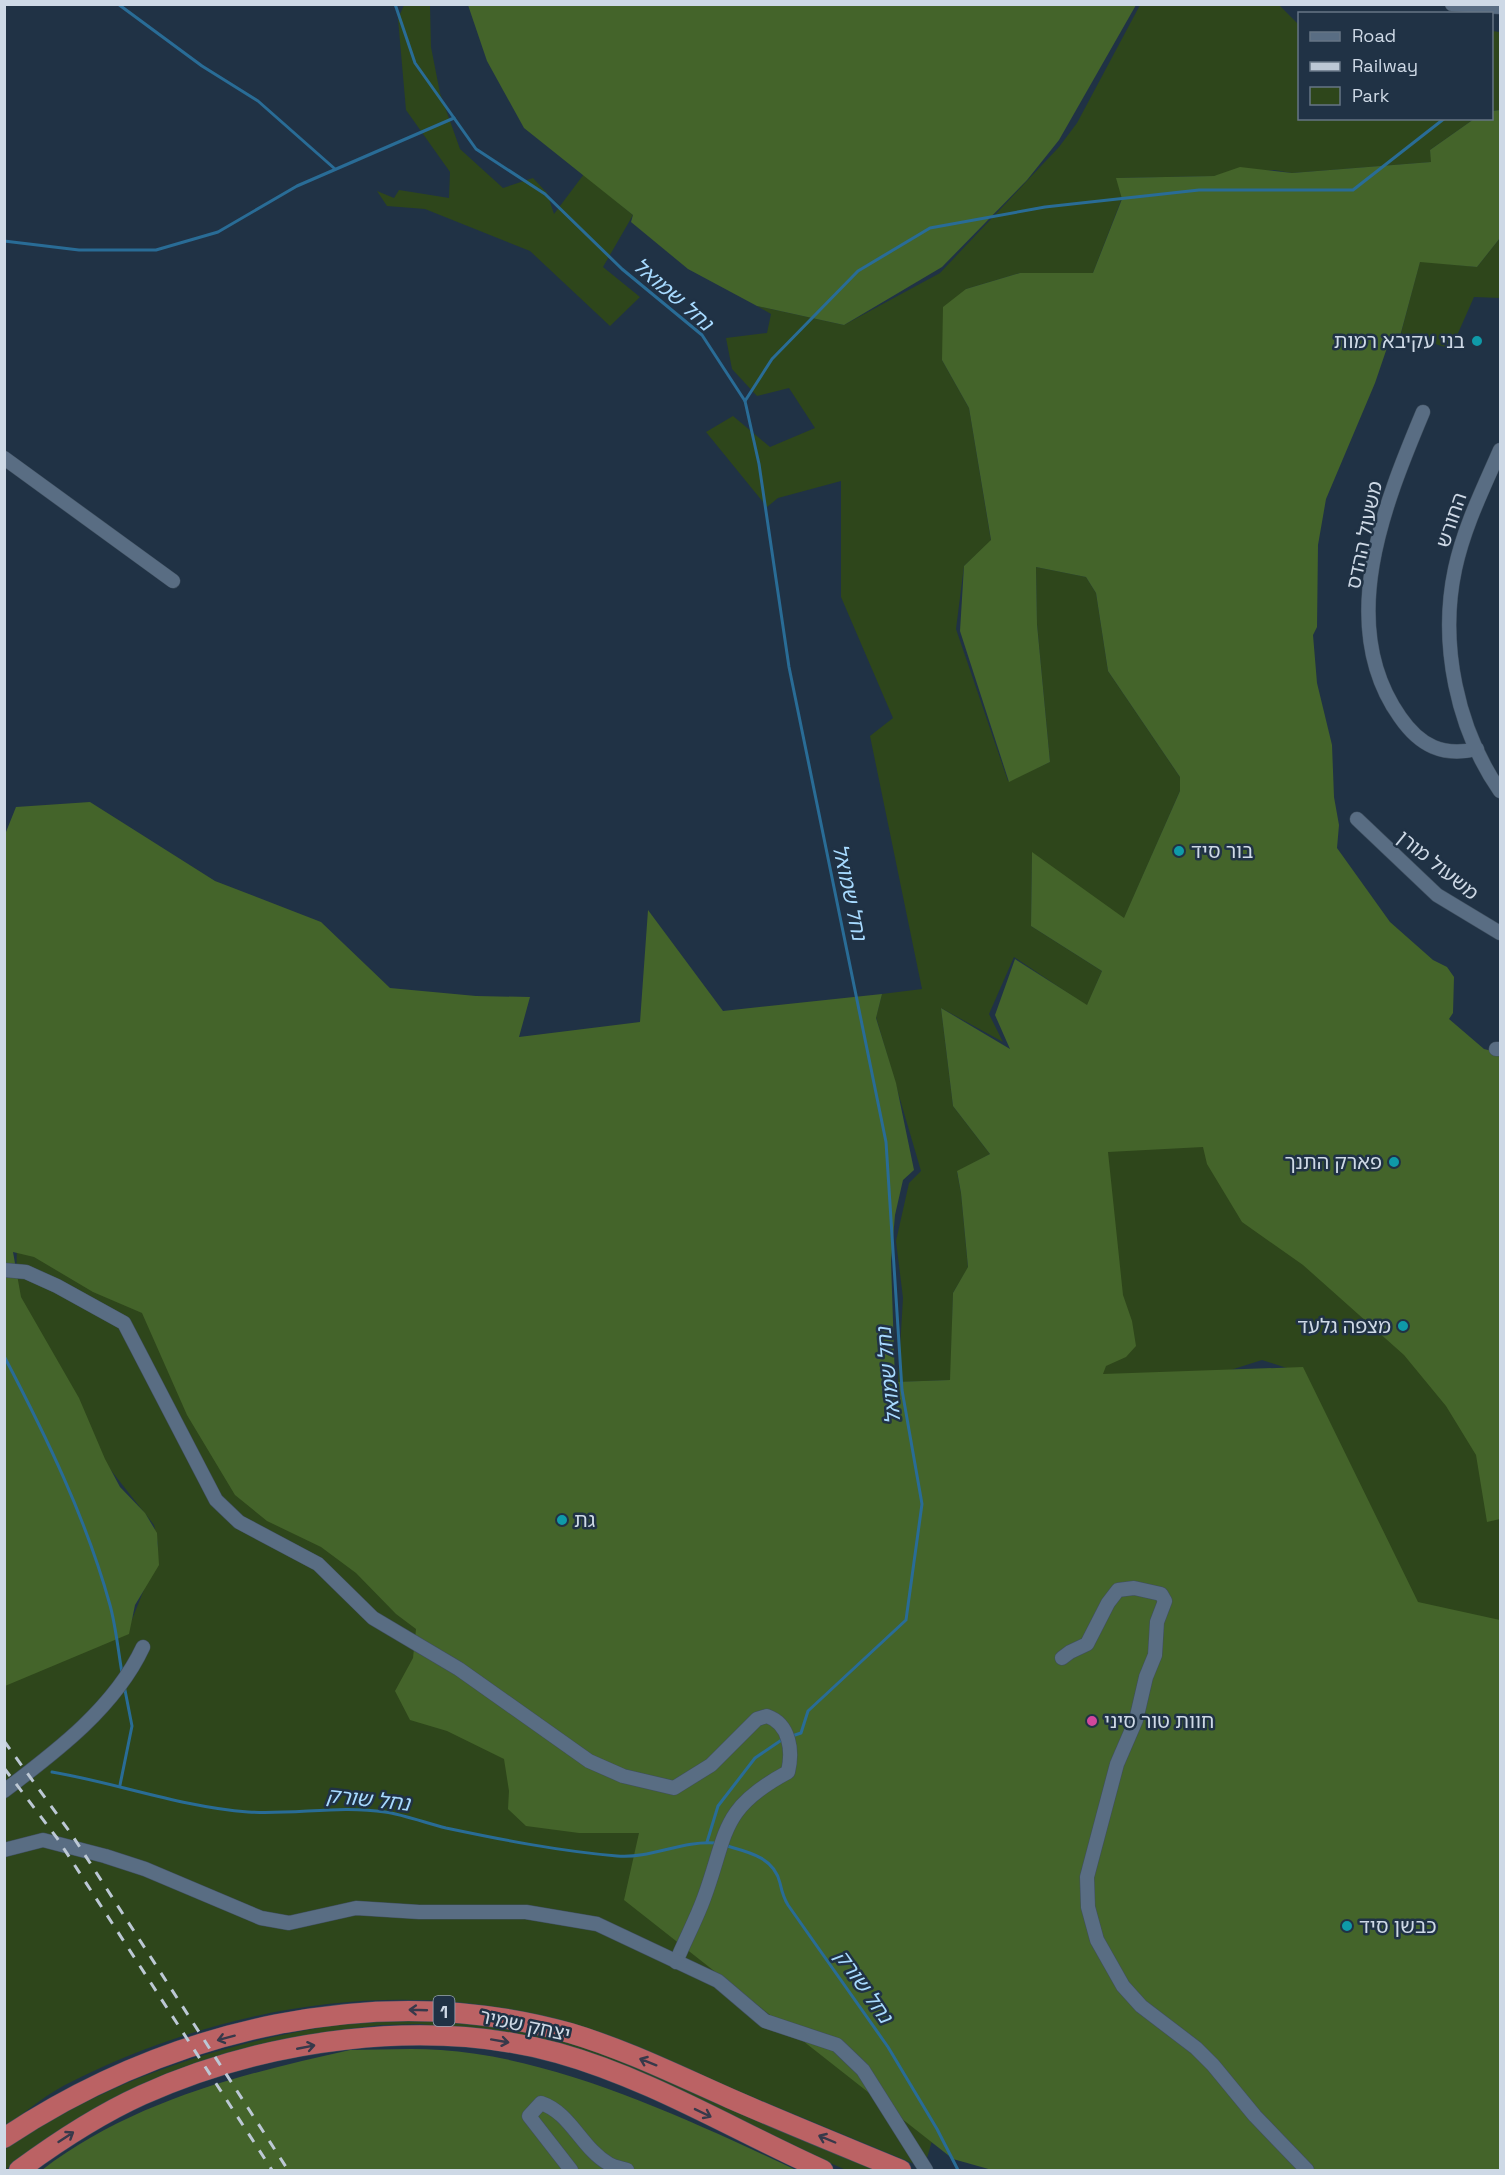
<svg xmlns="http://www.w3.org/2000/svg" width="1505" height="2175" font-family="'Space Grotesk','Noto Sans Hebrew',sans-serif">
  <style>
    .green { fill: #2e461b }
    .forest { fill: #44642a }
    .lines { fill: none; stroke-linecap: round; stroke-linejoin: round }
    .stream { stroke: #296c96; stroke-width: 3 }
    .minor-casing { stroke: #3f4f5f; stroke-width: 15 }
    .highway-casing { stroke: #3f4f5f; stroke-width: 21 }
    .minor { stroke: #596d83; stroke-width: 14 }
    .highway { stroke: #bb6264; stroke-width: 20 }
    .rail { stroke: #bcc8d5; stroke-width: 3; stroke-dasharray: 10 10; stroke-linecap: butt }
    .oneway { stroke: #37394a }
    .culture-dot { fill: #0f9aa8; stroke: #203245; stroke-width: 2 }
    .hotel-dot { fill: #d1479c; stroke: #203245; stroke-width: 2 }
    .labels { text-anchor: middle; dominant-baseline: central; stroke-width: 5; stroke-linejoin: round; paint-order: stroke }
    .shield { fill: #203245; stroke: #9aa7b6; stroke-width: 1.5 }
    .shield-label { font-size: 18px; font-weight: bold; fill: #ced9e6 }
    .poi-label { font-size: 20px; fill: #ced9e6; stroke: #203245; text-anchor: start }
    .street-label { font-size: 20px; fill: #ced9e6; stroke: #203245 }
    .water-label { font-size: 21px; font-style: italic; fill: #a7daff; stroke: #203245 }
  </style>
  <rect width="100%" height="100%" fill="#203245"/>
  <g class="green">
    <polygon points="404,5 430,5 431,47 440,93 460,149 503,188 533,178 547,193 554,214 584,174 633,215 603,267 640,297 610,326 530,251 425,209 387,206 377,191 394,198 399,190 449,198 450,172 406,110 398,19"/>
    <polygon points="1140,5 1279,5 1299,25 1300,118 1474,119 1430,150 1432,162 1292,173 1274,170 1214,176 1117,178 1122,198 1093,273 1020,273 966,289 942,360 969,408 991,541 964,566 956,629 1008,781 1050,762 1037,624 1036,567 1086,577 1096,593 1108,671 1180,777 1180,791 1124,919 1032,853 1031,926 1102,971 1087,1006 1014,957 989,1014 1003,1042 941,1008 953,1106 990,1154 957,1172 961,1193 968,1268 953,1293 951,1380 898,1382 903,1298 896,1241 909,1183 921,1171 876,1017 882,994 922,989 870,736 893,718 841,597 841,481 778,498 767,507 706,432 733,416 770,447 815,428 789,388 757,396 732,369 726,338 767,333 771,314 757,306 844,325 940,273 1059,147 1077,123"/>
    <polygon points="1492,31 1500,32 1500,110 1492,111"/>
    <polygon points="1500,238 1500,298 1474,297 1451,349 1401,333 1420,261 1477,267"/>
    <polygon points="1182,1120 1500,1405 1500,1626 1413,1608 1302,1373 1262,1360 1155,1394 1081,1392 1089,1161 1129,1135"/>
    <path d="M 17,1244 L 157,1308 L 321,1530 L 654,1827 L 935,2131 L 924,2168 C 850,2137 776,2107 702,2076 C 654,2056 605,2033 555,2020 C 392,1975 213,2009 65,2085 C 44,2096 24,2113 5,2127 L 5,1677 L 129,1627 L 157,1557 L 158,1544 L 154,1525 L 106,1464 L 77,1396 L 16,1293 Z"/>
    <path d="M 366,2020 L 470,2021 L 579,2044 L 633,2064 L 875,2170 L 846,2170 L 562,2044 L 494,2031 L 420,2024 L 381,2025 L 340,2030 L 257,2046 L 73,2122 L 40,2143 L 5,2170 L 4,2150 C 114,2075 236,2039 366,2020 Z"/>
  </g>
  <g class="forest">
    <polygon points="468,5 468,4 1136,5 1059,140 1027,180 942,267 844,325 757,306 688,269 631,222 633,215 524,128 487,61"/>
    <polygon points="1500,110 1500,238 1477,267 1420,262 1399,340 1390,339 1375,383 1326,499 1318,545 1317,627 1313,635 1317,683 1332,745 1334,797 1339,825 1337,848 1390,922 1433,960 1447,967 1454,977 1453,1013 1449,1019 1484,1049 1500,1053 1500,1519 1487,1522 1476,1455 1446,1406 1404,1355 1303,1265 1242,1222 1207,1164 1203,1147 1108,1152 1123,1295 1132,1321 1136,1346 1126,1357 1106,1366 1103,1374 1303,1367 1418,1602 1500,1620 1500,2170 992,2170 953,2159 624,1900 639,1833 579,1833 526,1826 508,1809 509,1791 504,1759 447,1731 410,1720 395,1691 413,1658 416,1629 396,1614 356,1573 321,1547 267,1521 235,1495 187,1415 142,1313 93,1292 34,1257 13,1252 21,1297 79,1398 105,1459 120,1487 145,1513 157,1533 159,1565 135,1605 129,1634 5,1686 4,837 16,807 90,802 215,881 321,922 390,988 476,996 530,997 519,1037 640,1022 648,910 723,1011 882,994 876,1018 896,1083 914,1170 903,1180 895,1215 891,1261 895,1382 950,1380 953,1293 968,1267 961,1193 957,1171 990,1154 953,1106 941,1008 1010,1049 995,1015 1015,959 1087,1005 1102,971 1031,926 1032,852 1124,918 1180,791 1180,777 1108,671 1096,593 1086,577 1036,567 1037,624 1050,762 1009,782 960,631 964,566 991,540 969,408 942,360 943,307 966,289 1020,273 1093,273 1122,199 1116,178 1214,176 1240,167 1292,173 1431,162 1430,150 1474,119 1492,118 1492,111"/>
    <path d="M 350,2050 C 380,2050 411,2048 441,2050 C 559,2058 690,2120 796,2170 L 42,2170 C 131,2102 241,2074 350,2050 Z"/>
  </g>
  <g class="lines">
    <g class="stream">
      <polyline points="118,4 202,66 258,101 335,169"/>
      <polyline points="395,4 415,63 476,149 545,194 622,269 702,335 745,401 759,464 789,667 886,1142 902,1390 922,1504 906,1620 808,1711 801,1733 792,1736"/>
      <polyline points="4,241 79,250 156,250 218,232 297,186 454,118"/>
      <polyline points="745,401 772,359 858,271 930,228 1045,207 1199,190 1353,190 1445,118"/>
      <path d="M 4,1356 C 46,1436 86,1518 110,1605 C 116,1627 118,1650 122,1673"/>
      <path d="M 52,1772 C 117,1783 181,1807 248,1812 C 294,1815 339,1805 385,1812 C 405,1815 426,1823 446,1828 C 503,1840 559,1851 617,1856 C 651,1859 682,1840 716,1843"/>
      <polyline points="120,1785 132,1726 124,1685"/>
      <polyline points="707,1842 718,1806 755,1758 783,1739"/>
      <path d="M 727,1846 C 748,1852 774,1857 780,1883 C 782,1892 783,1897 788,1905 L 888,2047 L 937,2129 L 958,2170"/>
    </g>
    <g class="minor-casing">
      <g id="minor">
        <polyline points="1452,4 1500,7"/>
        <path d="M 1423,412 C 1384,505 1335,625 1400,717 C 1420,746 1443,757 1477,749"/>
        <path d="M 1500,450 C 1483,489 1464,527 1455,569 C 1439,644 1457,729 1500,791"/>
        <polyline points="4,458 173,581"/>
        <polyline points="1357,819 1437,895 1500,933"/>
        <polyline points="1496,1049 1500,1049"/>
        <path d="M 4,1270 L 26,1272 L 57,1286 L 124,1323 L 216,1500 L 239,1522 L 318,1564 L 373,1618 L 459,1669 L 589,1761 L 623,1776 L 674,1788 L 711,1765 L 757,1719 L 767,1716 C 790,1724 793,1751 788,1772 C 719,1809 728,1833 704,1898 C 696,1920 685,1940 676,1962"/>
        <polyline points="1062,1658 1070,1652 1087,1644 1108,1603 1118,1590 1134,1588 1161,1594 1165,1601 1157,1622 1155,1655 1146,1677 1136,1720 1117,1764 1087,1877 1088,1907 1097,1940 1123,1986 1141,2006 1196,2048 1213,2065 1255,2116 1307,2170"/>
        <path d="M 4,1791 C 57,1751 115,1707 143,1647"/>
        <polyline points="4,1850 43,1840 105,1856 145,1869 261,1918 289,1923 356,1908 419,1912 526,1912 597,1924 718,1981 765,2021 837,2045 863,2070 926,2170"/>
        <path d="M 571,2170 L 529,2116 L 541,2103 C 571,2113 581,2148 609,2164 C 614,2167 621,2168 627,2170"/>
      </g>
    </g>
    <g class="highway-casing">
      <g id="highway">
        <path d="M 4,2138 C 168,2029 378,1979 570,2033 C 624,2049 677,2075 729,2098 C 786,2123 843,2146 901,2170"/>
        <path d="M 19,2170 C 57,2142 98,2115 142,2095 C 266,2039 426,2017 558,2053 C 651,2079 736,2131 823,2170"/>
      </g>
    </g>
    <use href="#minor" class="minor"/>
    <use href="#highway" class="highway"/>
    <g class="rail">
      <polyline points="4,1741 72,1835 288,2170"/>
      <polyline points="4,1768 57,1838 272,2170"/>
    </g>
  </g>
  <defs><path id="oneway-shaft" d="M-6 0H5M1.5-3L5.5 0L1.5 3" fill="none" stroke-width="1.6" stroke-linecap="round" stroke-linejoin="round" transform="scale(1.5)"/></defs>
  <g class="oneway">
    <use href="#oneway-shaft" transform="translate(418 2010) rotate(-178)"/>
    <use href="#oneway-shaft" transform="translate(226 2038) rotate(165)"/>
    <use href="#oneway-shaft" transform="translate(500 2041) rotate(10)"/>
    <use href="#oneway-shaft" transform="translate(306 2047) rotate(-11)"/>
    <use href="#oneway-shaft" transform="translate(648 2062) rotate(-158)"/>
    <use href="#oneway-shaft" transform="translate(703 2113) rotate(26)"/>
    <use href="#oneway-shaft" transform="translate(66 2137) rotate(-33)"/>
    <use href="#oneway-shaft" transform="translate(827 2139) rotate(-157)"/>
  </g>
  <g class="culture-dot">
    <circle cx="1477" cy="341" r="6"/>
    <circle cx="1179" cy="851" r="6"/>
    <circle cx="1394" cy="1162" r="6"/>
    <circle cx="1403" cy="1326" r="6"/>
    <circle cx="562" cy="1520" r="6"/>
    <circle cx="1347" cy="1926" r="6"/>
  </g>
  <circle class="hotel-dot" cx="1092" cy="1721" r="6"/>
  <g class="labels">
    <rect class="shield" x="433.5" y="1996" width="21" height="30" rx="4.5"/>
    <g class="shield-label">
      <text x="444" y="2011">1</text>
    </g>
    <g class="poi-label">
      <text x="1465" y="341" text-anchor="end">בני עקיבא רמות</text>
      <text x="1191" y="851">בור סיד</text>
      <text x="1382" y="1162" text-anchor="end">פארק התנך</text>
      <text x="1391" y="1326" text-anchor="end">מצפה גלעד</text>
      <text x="574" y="1520">גת</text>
      <text x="1104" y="1721">חוות טור סיני</text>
      <text x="1359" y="1926">כבשן סיד</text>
    </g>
    <g class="street-label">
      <text transform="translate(1451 520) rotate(-71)">החורש</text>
      <text transform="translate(1364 535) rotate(-78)">משעול ההדס</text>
      <text transform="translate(1438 865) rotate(39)">משעול מורן</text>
      <text transform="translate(525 2025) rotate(12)">יצחק שמיר</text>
    </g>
    <g class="water-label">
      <text transform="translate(673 294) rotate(41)">נחל שמואל</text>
      <text transform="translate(850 892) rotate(78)">נחל שמואל</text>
      <text transform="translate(888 1376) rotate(-96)">נחל שמואל</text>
      <text transform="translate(368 1799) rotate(6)">נחל שורק</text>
      <text transform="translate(864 1986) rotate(55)">נחל שורק</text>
    </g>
  </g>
  <rect width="1505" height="2175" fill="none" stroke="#ced9e6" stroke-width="12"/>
  <rect x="1298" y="12" width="195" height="108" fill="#203245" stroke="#667585" stroke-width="1.5"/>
  <rect x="1310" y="32" width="30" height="9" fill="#596d83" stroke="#667585" stroke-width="1.5"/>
  <text x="1352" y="42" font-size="18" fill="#ced9e6">Road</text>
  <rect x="1310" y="62" width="30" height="9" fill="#bcc8d5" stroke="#667585" stroke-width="1.5"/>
  <text x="1352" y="72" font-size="18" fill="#ced9e6">Railway</text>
  <rect x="1310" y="87" width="30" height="18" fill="#2e461b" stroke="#667585" stroke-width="1.5"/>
  <text x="1352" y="102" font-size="18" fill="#ced9e6">Park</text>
</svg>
